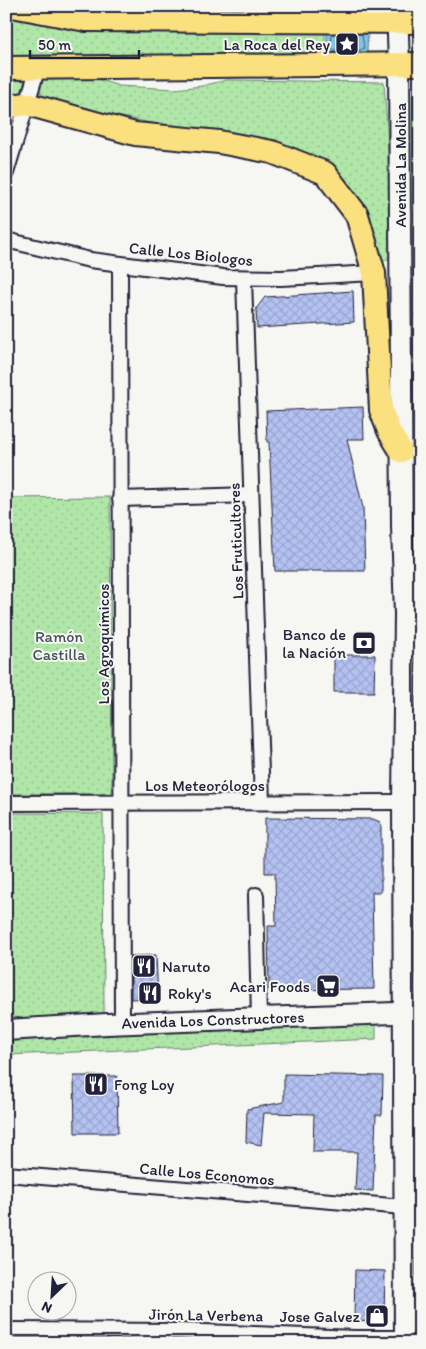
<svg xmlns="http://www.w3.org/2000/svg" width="426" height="1349" font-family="Itim,sans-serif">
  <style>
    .grass { fill: url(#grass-tufts); stroke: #698472 }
    .park { fill: url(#park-dots); stroke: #698472 }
    .water { fill: #82c2e3; stroke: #5c82a0 }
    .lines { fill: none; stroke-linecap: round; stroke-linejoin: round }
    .shore { stroke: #48627e; stroke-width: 1 }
    .building { fill: url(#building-cross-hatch); stroke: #22223b }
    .street-casing { stroke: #22223b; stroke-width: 18 }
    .secondary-casing { stroke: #22223b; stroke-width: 24 }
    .primary-casing { stroke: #22223b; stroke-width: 26 }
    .street { stroke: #f6f6f2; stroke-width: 14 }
    .secondary { stroke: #f6f6f2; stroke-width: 20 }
    .primary { stroke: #fbe080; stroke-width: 22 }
    .labels { text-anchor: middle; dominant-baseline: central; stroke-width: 4; stroke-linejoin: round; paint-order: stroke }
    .poi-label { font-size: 16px; fill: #22223b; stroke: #f6f6f2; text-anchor: end }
    .street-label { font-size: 16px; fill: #22223b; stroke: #f6f6f2 }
    .park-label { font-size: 16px; fill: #465356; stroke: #f6f6f2 }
  </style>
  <defs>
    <pattern id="grass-tufts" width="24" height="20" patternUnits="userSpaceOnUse" patternTransform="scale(1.25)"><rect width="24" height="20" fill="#b0e6a8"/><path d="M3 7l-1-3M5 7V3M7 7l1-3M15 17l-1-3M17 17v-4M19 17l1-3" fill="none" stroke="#97c592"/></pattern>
    <pattern id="park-dots" width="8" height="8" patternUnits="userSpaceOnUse" patternTransform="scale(1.25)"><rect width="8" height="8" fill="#b0e6a8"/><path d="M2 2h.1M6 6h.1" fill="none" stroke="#97c592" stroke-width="1.8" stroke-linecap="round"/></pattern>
    <pattern id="building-cross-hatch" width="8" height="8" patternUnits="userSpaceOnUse" patternTransform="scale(1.25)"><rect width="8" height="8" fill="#b4c2f2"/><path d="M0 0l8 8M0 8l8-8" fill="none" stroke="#9aa6d0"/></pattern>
  </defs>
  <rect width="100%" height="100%" fill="#f6f6f2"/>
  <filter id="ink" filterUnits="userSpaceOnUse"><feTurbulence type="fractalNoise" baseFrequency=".02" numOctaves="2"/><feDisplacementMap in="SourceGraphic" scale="10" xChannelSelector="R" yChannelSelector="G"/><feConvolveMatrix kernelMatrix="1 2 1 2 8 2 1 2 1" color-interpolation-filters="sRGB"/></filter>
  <g filter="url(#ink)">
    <g class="grass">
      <polygon points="28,74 26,101 6,94 6,77"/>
      <polygon points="413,95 420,96 420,516 418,516"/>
      <polygon points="420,637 420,994 415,995"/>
    </g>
    <g class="park">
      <polygon points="48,6 383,6 382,12 72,10"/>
      <polygon points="6,13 325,31 325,50 330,56 6,60"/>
      <polygon points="43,76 94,78 119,86 175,89 202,86 226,80 384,82 395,255 391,260 380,260 363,209 284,146 161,125 39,100"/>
      <polygon points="110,497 112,794 6,794 6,498"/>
      <polygon points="6,813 103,814 104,1016 6,1019"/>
      <polygon points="376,1022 376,1039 6,1055 6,1038"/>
      <polygon points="416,1146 420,1146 420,1343 413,1343 413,1150"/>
    </g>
    <polygon class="water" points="327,30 368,32 367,53 366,55 333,55 327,50"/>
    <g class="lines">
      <polyline class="shore" points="332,34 331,47 334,50 361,50 364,48 362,34"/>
    </g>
    <g class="building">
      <polygon points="353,291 354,322 257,328 256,309 265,297"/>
      <polygon points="363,407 364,439 347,439 363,508 365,571 275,571 269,442 267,442 266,411"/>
      <polygon points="334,655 375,655 374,692 334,692"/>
      <polygon points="265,818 373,819 380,822 381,826 381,892 372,892 374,989 269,990 268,926 276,926 275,873 265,873"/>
      <polygon points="156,955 158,998 131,999 131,956"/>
      <polygon points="284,1074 383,1076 382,1115 376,1115 373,1191 355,1190 357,1152 313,1152 314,1114 264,1113 261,1145 246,1142 247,1109 284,1102"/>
      <polygon points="74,1076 117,1076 118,1133 75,1133"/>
      <polygon points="355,1270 385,1271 384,1317 379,1322 354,1321"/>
    </g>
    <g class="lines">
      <g class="street-casing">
        <g id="street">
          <polyline points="6,173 38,67"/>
          <polyline points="6,240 90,260 223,277 281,278 374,273"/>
          <polyline points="120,265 122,1023"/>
          <polyline points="244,279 262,802"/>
          <polyline points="120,499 251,495"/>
          <polyline points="6,803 403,802"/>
          <polyline points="256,895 259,1018"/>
          <polyline points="6,1174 404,1207"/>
          <polyline points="6,1330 178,1331 355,1338 405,1338"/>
        </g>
      </g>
      <g class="secondary-casing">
        <g id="secondary">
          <polyline points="397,6 399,65 402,526 405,614 403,802 405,1343"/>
          <polyline points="6,1030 107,1024 420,1012"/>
        </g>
      </g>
      <g class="primary-casing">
        <g id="primary">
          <polyline points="12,6 86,20 420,22"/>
          <polyline points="6,68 420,64"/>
          <polyline points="6,105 11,106 27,104 135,134 219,142 272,152 325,173 357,215 374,273 381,410 389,431 401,451"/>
        </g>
      </g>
      <use href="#street" class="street"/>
      <use href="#secondary" class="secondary"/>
      <use href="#primary" class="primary"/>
    </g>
  </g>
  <defs>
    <g id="sight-square" transform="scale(1.25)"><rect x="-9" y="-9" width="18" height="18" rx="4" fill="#22223b" stroke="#f6f6f2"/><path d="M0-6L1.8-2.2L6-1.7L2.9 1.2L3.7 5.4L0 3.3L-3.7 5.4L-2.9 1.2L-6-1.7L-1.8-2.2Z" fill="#fff"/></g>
    <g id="bank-square" transform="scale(1.25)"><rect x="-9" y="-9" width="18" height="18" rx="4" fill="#22223b" stroke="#f6f6f2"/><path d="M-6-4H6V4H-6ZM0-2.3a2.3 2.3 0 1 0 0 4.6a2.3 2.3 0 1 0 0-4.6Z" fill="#fff"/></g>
    <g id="restaurant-square" transform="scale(1.25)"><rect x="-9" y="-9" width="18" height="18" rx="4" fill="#22223b" stroke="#f6f6f2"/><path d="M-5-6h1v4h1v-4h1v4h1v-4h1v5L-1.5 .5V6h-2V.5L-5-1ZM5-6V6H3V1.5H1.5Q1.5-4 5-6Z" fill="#fff"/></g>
    <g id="supermarket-square" transform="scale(1.25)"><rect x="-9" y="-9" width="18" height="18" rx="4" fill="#22223b" stroke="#f6f6f2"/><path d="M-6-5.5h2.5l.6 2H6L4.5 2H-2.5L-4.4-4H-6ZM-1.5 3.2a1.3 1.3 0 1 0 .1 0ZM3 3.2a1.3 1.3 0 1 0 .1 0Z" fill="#fff"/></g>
    <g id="shop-square" transform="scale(1.25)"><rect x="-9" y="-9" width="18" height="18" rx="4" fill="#22223b" stroke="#f6f6f2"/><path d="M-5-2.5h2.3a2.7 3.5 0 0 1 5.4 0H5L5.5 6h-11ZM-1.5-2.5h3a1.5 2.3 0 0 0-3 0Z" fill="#fff"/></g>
  </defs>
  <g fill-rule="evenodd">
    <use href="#sight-square" x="347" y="44"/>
    <use href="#bank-square" x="364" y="643"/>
    <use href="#restaurant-square" x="144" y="966"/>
    <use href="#supermarket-square" x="328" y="986"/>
    <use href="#restaurant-square" x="150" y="993"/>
    <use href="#restaurant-square" x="96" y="1084"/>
    <use href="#shop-square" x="377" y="1316"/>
  </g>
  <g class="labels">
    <g class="poi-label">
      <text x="330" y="44">La Roca del Rey</text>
      <text x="346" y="634">Banco de<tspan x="346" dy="18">la Nación</tspan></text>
      <text x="162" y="966" text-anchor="start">Naruto</text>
      <text x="310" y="986">Acari Foods</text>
      <text x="168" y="993" text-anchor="start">Roky's</text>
      <text x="114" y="1084" text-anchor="start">Fong Loy</text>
      <text x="360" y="1316">Jose Galvez</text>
    </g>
    <g class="street-label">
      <text transform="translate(400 165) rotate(-90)">Avenida La Molina</text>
      <text transform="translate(191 254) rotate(6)">Calle Los Biologos</text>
      <text transform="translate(236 541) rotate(-92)">Los Fruticultores</text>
      <text transform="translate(103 644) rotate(-90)">Los Agroquímicos</text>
      <text x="205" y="785">Los Meteorólogos</text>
      <text transform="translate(213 1020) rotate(-2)">Avenida Los Constructores</text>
      <text transform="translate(207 1174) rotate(5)">Calle Los Economos</text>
      <text transform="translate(206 1315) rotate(1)">Jirón La Verbena</text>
    </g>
    <g class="park-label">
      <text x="59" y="636">Ramón<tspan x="59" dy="18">Castilla</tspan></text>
    </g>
  </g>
  <rect width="426" height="1349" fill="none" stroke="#f6f6f2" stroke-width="25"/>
  <rect x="12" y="12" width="401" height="1324" fill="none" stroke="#22223b" stroke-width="2" filter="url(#ink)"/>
  <g transform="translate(52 1296) rotate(205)"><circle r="24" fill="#f6f6f2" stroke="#a1a1a9"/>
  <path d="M0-4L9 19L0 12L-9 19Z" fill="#22223b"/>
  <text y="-8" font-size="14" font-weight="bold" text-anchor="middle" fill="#22223b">N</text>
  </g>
  <path d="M30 50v8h109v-8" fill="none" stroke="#22223b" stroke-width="2.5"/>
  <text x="38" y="50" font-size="15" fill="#22223b" stroke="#f6f6f2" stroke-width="4" paint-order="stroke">50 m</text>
</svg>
